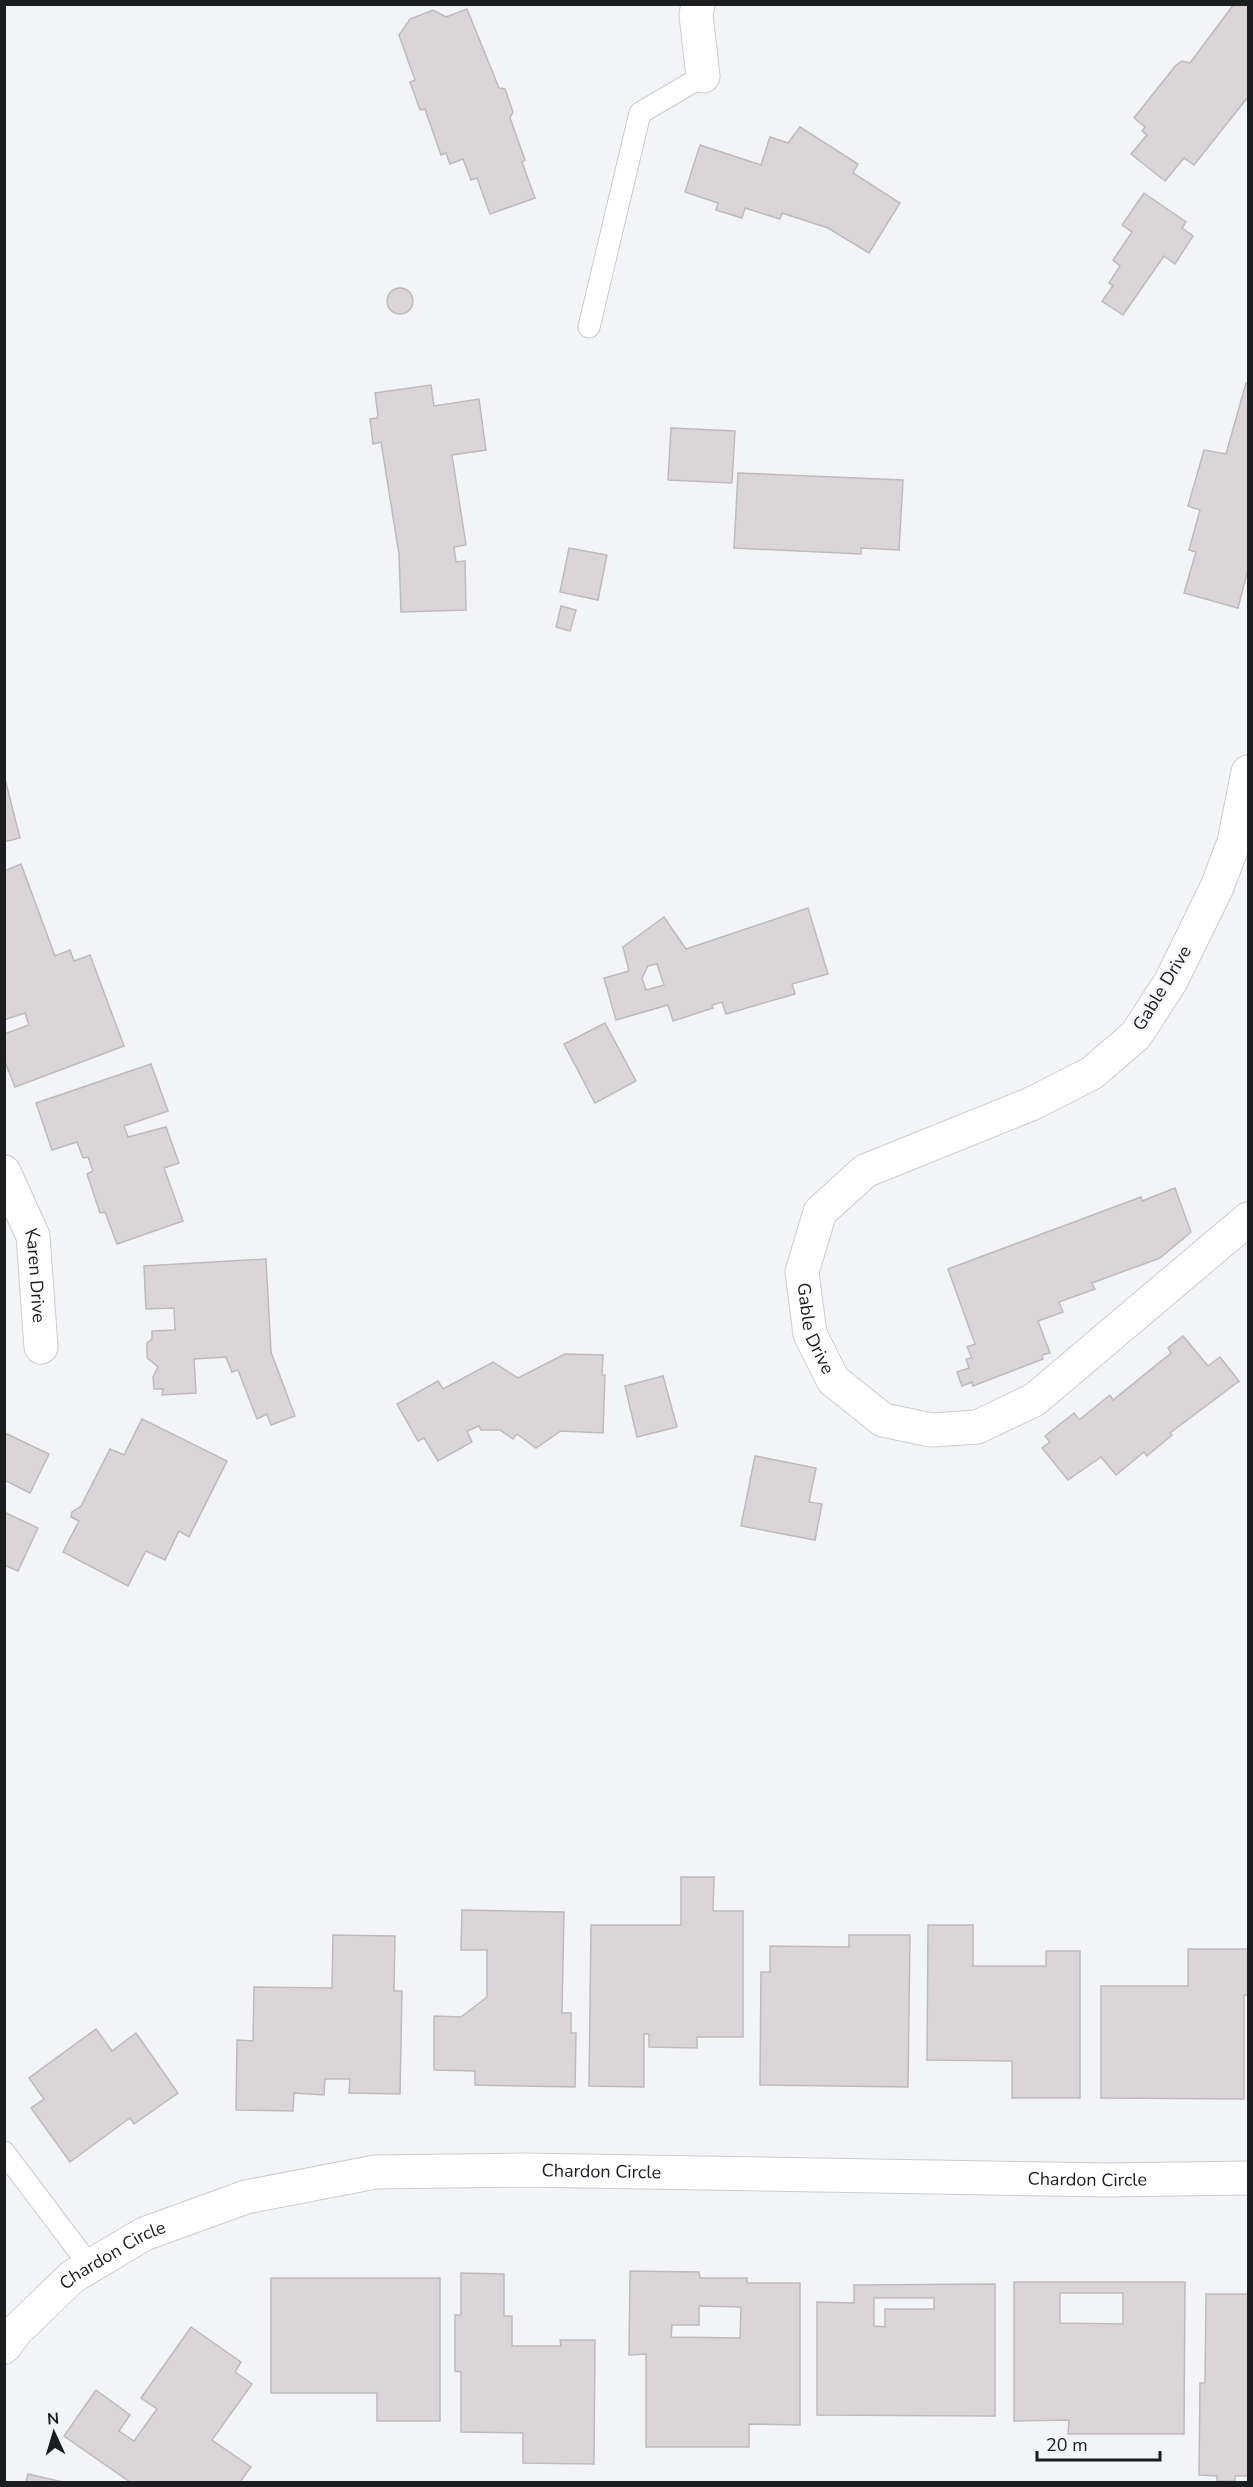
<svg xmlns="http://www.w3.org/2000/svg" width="1253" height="2487" font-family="'Nunito Sans',sans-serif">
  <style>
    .building { fill: #dad6d8; stroke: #bebabc; stroke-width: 1.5; fill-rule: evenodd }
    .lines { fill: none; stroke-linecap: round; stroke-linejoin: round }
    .service-casing { stroke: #cacccf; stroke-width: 23 }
    .minor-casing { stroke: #cacccf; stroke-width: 35 }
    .tertiary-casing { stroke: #cacccf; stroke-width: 35 }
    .service { stroke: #fff; stroke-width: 21 }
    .minor { stroke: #fff; stroke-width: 33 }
    .tertiary { stroke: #fff; stroke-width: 33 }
    .labels { text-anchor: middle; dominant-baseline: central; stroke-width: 4.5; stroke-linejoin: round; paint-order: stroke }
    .street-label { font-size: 18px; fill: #1c1d1e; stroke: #f3f4f8 }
  </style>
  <rect width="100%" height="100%" fill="#f3f4f8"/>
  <g class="building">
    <polygon points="1234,4 1248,4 1248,97 1194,165 1184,158 1165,181 1131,154 1147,135 1142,131 1145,127 1134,118 1176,65 1182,61 1190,63"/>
    <polygon points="467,9 499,88 505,89 513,112 510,118 525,160 522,162 535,198 490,214 477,178 471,180 463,159 450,164 446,153 441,155 425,109 420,110 410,82 415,80 399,35 410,19 433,10 446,17"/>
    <polygon points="800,127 858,164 853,173 900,203 869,253 828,228 782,213 780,219 745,208 742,218 716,210 718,203 685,192 700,145 761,165 770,137 788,143"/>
    <polygon points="1144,193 1186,222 1182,228 1193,236 1175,264 1164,256 1123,315 1102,301 1113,286 1109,283 1120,266 1113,260 1132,232 1122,225"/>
    <circle cx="400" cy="301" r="13"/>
    <polygon points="1246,383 1248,383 1248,569 1238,608 1184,593 1196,552 1189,550 1200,510 1188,506 1204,450 1226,454"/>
    <polygon points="431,385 434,406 479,399 486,450 452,455 466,545 454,547 456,562 465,561 466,610 401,612 399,554 381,442 373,444 370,419 377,418 378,415 375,393"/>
    <polygon points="671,428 735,431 732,483 668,480"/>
    <polygon points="738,473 903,480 899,550 861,548 861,554 734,548"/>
    <polygon points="569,548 607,555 598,600 560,592"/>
    <polygon points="561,606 576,610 570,631 556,627"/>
    <polygon points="4,775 20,838 4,842"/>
    <polygon points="21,864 55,956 70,950 74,961 90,955 124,1046 15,1087 4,1059 4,1034 29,1025 25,1013 4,1020 4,871"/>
    <path d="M 808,908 L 828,974 L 792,984 L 795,994 L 726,1014 L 722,1002 L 712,1005 L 713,1008 L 673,1021 L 668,1005 L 616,1020 L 604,978 L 629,971 L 623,947 L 664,917 L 686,949 ZM 657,964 L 664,985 L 646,990 L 642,978 L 648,966 Z"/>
    <polygon points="605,1023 636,1081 595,1103 564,1044"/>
    <polygon points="151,1064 168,1111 124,1126 128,1137 166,1127 179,1163 164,1168 183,1221 117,1244 105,1212 100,1213 87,1174 93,1171 88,1157 83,1158 77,1142 52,1150 36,1103"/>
    <polygon points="1175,1188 1191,1232 1160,1258 1092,1283 1095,1289 1059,1302 1063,1312 1038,1321 1050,1353 1042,1355 1043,1359 973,1386 972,1382 962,1386 957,1372 969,1368 966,1359 972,1358 967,1347 975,1344 948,1269 1141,1197 1142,1201"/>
    <polygon points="266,1259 271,1352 295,1416 271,1425 267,1414 257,1419 238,1370 232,1372 226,1357 194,1359 196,1393 162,1395 163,1389 154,1389 153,1377 158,1367 147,1358 147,1343 152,1339 152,1331 175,1330 174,1308 146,1309 144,1266"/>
    <polygon points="1183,1336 1208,1366 1220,1357 1239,1381 1170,1433 1172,1435 1147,1456 1144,1452 1116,1475 1101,1457 1068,1480 1042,1448 1050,1442 1045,1436 1074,1413 1079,1420 1110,1395 1113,1400 1171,1353 1168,1348"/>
    <polygon points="565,1354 603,1355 602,1375 605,1375 603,1433 561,1431 536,1448 517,1434 513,1439 500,1430 481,1430 479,1426 467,1431 472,1442 438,1461 424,1438 418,1441 397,1404 438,1381 443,1389 493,1362 518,1378"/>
    <polygon points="663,1376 677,1427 637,1437 625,1386"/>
    <polygon points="142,1419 227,1461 189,1537 179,1531 165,1560 146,1551 128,1586 63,1552 79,1521 71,1517 72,1512 81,1506 110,1449 124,1455"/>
    <polygon points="5,1433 49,1454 30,1493 4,1480"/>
    <polygon points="755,1456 816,1468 809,1502 822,1504 815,1540 741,1526"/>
    <polygon points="4,1512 38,1528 18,1571 4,1565"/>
    <polygon points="681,1877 714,1877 713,1911 743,1911 743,2037 697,2037 697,2048 649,2047 649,2034 644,2034 644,2087 589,2086 591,1925 681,1925"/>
    <polygon points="462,1910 564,1912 562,2013 571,2013 571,2033 576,2033 575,2087 475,2085 475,2071 434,2070 434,2016 461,2017 487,1997 487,1950 461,1950"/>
    <polygon points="928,1925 973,1925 973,1966 1046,1966 1046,1951 1080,1951 1080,2098 1012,2098 1012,2061 927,2060"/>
    <polygon points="333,1935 395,1936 394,1991 402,1991 400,2094 349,2093 350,2079 325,2079 324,2095 294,2093 293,2111 236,2110 237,2040 253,2041 254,1987 332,1988"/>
    <polygon points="849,1935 910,1935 908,2087 760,2085 761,1972 770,1972 770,1946 849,1947"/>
    <polygon points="1188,1949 1248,1949 1248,1995 1244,1995 1244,2099 1101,2098 1101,1986 1188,1986"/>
    <polygon points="96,2029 112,2051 136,2033 178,2093 134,2124 130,2118 70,2162 31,2108 44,2099 29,2078"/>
    <path d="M 630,2271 L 699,2272 L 700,2278 L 747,2278 L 747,2283 L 800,2283 L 800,2425 L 749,2424 L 749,2447 L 646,2447 L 646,2354 L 629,2355 ZM 699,2306 L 741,2307 L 740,2338 L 671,2337 L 672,2325 L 699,2325 Z"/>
    <polygon points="461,2273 504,2274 504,2316 512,2316 512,2346 561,2346 560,2340 595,2340 594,2464 523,2463 523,2433 461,2432 461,2372 455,2371 455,2315 461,2315"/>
    <polygon points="271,2278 440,2278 440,2421 377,2421 377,2393 271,2393"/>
    <path d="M 1014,2282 L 1185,2282 L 1184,2434 L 1068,2434 L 1069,2420 L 1014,2421 ZM 1060,2293 L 1123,2293 L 1123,2324 L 1060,2323 Z"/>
    <path d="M 995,2284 L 995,2416 L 817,2415 L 817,2302 L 854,2303 L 854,2285 ZM 874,2298 L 934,2298 L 934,2309 L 885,2309 L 885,2327 L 874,2326 Z"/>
    <polygon points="1206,2294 1248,2294 1248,2476 1235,2476 1235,2481 1217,2481 1217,2476 1199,2475 1200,2383 1205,2383"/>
    <polygon points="191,2327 241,2362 235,2372 252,2384 212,2440 251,2467 240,2482 130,2482 64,2436 96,2390 130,2415 119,2431 134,2441 157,2409 141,2398"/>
    <polygon points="28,2474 63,2482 26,2482"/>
  </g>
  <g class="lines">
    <g class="service-casing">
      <g id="service">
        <polyline points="589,327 640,113 703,76"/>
        <polyline points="4,2152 90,2266"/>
      </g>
    </g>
    <g class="minor-casing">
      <g id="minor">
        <path id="s1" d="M 1248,772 L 1234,842 L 1217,887 L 1171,981 L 1136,1035 L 1092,1073 L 1031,1104 L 865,1171 L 820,1212 L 802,1272 L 810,1334 L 833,1380 L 883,1420 L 931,1430 L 977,1427 L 1034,1400 L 1248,1219"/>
        <path id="s2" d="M 4,1172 L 33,1236 L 41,1347"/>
        <path id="s3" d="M 4,2347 L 16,2331 L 72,2277 L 144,2234 L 246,2197 L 375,2172 L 523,2170 L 1108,2180 L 1248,2178"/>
      </g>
    </g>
    <g class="tertiary-casing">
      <polyline id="tertiary" points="698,4 696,15 703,76"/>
    </g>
    <use href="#service" class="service"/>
    <use href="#minor" class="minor"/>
    <use href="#tertiary" class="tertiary"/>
  </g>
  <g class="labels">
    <g class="street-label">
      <text transform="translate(1162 988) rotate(-59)">Gable Drive</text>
      <text stroke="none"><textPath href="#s2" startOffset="110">Karen Drive</textPath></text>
      <text stroke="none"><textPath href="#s1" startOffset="776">Gable Drive</textPath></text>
      <text stroke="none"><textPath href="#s3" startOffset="648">Chardon Circle</textPath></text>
      <text stroke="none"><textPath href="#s3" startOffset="1134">Chardon Circle</textPath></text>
      <text stroke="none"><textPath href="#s3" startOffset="144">Chardon Circle</textPath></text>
    </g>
  </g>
  <rect width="1253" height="2487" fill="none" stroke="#1c1d1e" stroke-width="12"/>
  <g transform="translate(54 2433) rotate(356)" stroke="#f3f4f8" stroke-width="4.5" paint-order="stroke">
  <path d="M0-4.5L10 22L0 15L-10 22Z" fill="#1c1d1e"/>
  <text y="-9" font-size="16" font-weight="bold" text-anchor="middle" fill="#1c1d1e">N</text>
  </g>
  <path d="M1037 2451v9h123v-9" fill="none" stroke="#1c1d1e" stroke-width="3"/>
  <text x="1046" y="2451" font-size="18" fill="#1c1d1e" stroke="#f3f4f8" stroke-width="4.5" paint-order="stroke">20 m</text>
</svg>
